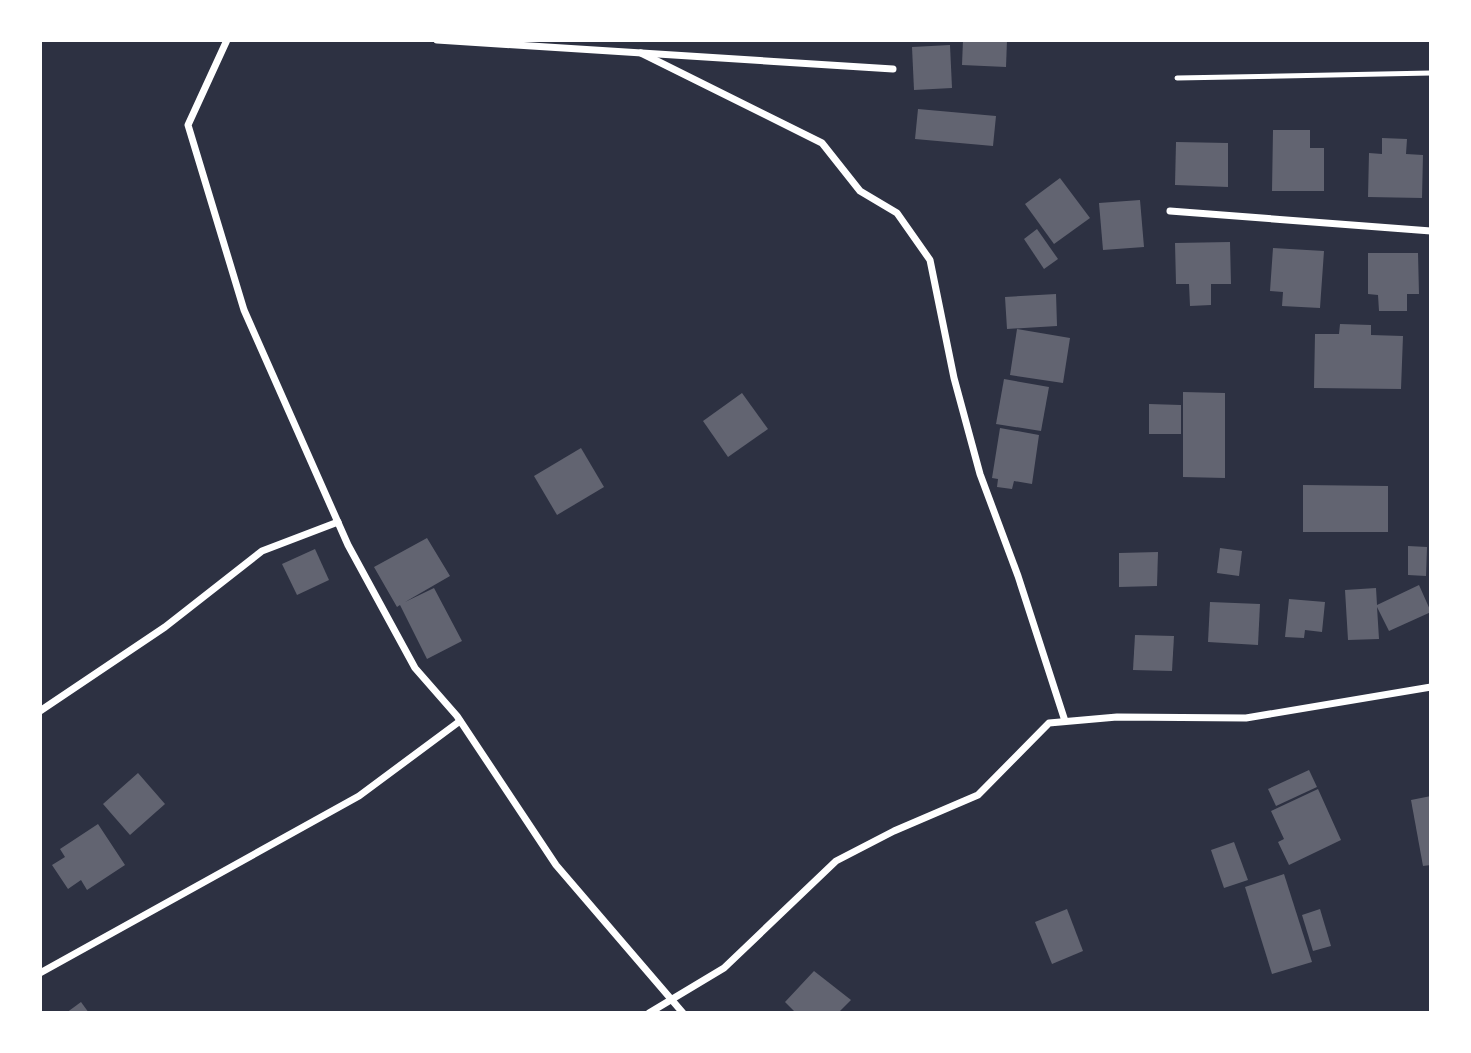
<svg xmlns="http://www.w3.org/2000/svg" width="1471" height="1053" font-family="'Public Sans',sans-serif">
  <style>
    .building { fill: #626471 }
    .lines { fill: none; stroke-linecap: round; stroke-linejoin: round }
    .service { stroke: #fff; stroke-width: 5 }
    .minor { stroke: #fff; stroke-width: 7 }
  </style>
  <rect width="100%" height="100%" fill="#2d3142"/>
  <g class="building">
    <polygon points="963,40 1007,40 1006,67 962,65"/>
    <polygon points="950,45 952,88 914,90 912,47"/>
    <polygon points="918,109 996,116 993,146 915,139"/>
    <polygon points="1273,130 1310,130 1310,148 1324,148 1324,191 1272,191"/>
    <polygon points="1382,138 1407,139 1406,154 1423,155 1422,198 1368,197 1369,153 1382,154"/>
    <polygon points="1176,142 1228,143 1228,187 1175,185"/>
    <polygon points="1060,178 1090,218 1054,244 1025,204"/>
    <polygon points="1140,200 1144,247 1103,250 1099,203"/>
    <polygon points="1037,229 1058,259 1044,269 1024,239"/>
    <polygon points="1230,242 1231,284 1211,284 1211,305 1190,306 1189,284 1176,284 1175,243"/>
    <polygon points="1273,248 1324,251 1320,308 1282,306 1283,292 1270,291"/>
    <polygon points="1368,253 1418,253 1419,294 1407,294 1407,311 1379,311 1378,295 1368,294"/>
    <polygon points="1056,294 1057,326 1007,329 1005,297"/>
    <polygon points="1340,324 1371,325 1371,335 1403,336 1401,389 1314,388 1315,334 1339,334"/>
    <polygon points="1017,329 1070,338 1063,383 1010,375"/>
    <polygon points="1004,379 1049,387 1041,431 996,424"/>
    <polygon points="1183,392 1225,393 1225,478 1183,477"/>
    <polygon points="742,393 768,429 728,457 703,421"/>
    <polygon points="1149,404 1181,405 1181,434 1149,434"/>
    <polygon points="1000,428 1039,435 1032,484 1014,481 1012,489 997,487 998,479 992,478"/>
    <polygon points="581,448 604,487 557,515 534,476"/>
    <polygon points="1303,485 1388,486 1388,532 1303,532"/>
    <polygon points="427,538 450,576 405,602 434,588 462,641 427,659 400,605 397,607 374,567"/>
    <polygon points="1408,546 1427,547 1426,576 1408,575"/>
    <polygon points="1220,548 1242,551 1239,576 1217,573"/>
    <polygon points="315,549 329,580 297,595 282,564"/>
    <polygon points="1158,552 1157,586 1119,587 1119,553"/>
    <polygon points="1419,585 1431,612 1389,631 1377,607 1379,639 1348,640 1345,590 1376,588 1377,605"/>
    <polygon points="1289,599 1325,602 1322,632 1305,630 1304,638 1285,637"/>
    <polygon points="1210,602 1260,604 1258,645 1208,642"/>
    <polygon points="1135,635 1174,636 1172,671 1133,670"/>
    <polygon points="1309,770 1317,787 1276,806 1268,789"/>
    <polygon points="138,773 165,804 130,835 103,804"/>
    <polygon points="1318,789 1341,840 1289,865 1278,842 1284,839 1271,811"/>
    <polygon points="1431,796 1431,865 1423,866 1411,800"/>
    <polygon points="98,824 125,865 87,890 81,880 68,889 52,865 65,857 60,849"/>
    <polygon points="1234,842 1248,880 1224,888 1211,850"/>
    <polygon points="1284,874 1312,962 1272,974 1245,887"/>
    <polygon points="1067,909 1083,951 1052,964 1035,922"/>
    <polygon points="1320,909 1331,946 1313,951 1302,915"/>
    <polygon points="814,971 851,1000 838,1013 796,1013 785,1002"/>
    <polygon points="81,1002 89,1013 66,1013"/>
  </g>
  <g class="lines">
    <polyline class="service" points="1177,78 1431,73"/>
    <g class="minor">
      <polyline points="227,40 188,125 244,310 348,545 415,668 457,716 556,865 683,1013"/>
      <polyline points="437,40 893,69"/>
      <polyline points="641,53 822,143 860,191 897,213 930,260 954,378 980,474 1018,576 1065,721"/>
      <polyline points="1170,211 1431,231"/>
      <polyline points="40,711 165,627 262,551 338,522"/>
      <polyline points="40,973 359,796 460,721"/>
      <polyline points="649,1013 724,968 836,861 894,831 978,795 1049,723 1117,717 1246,718 1431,687"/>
    </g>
  </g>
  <rect width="1471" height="1053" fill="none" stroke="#ffffff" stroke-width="84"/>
</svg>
